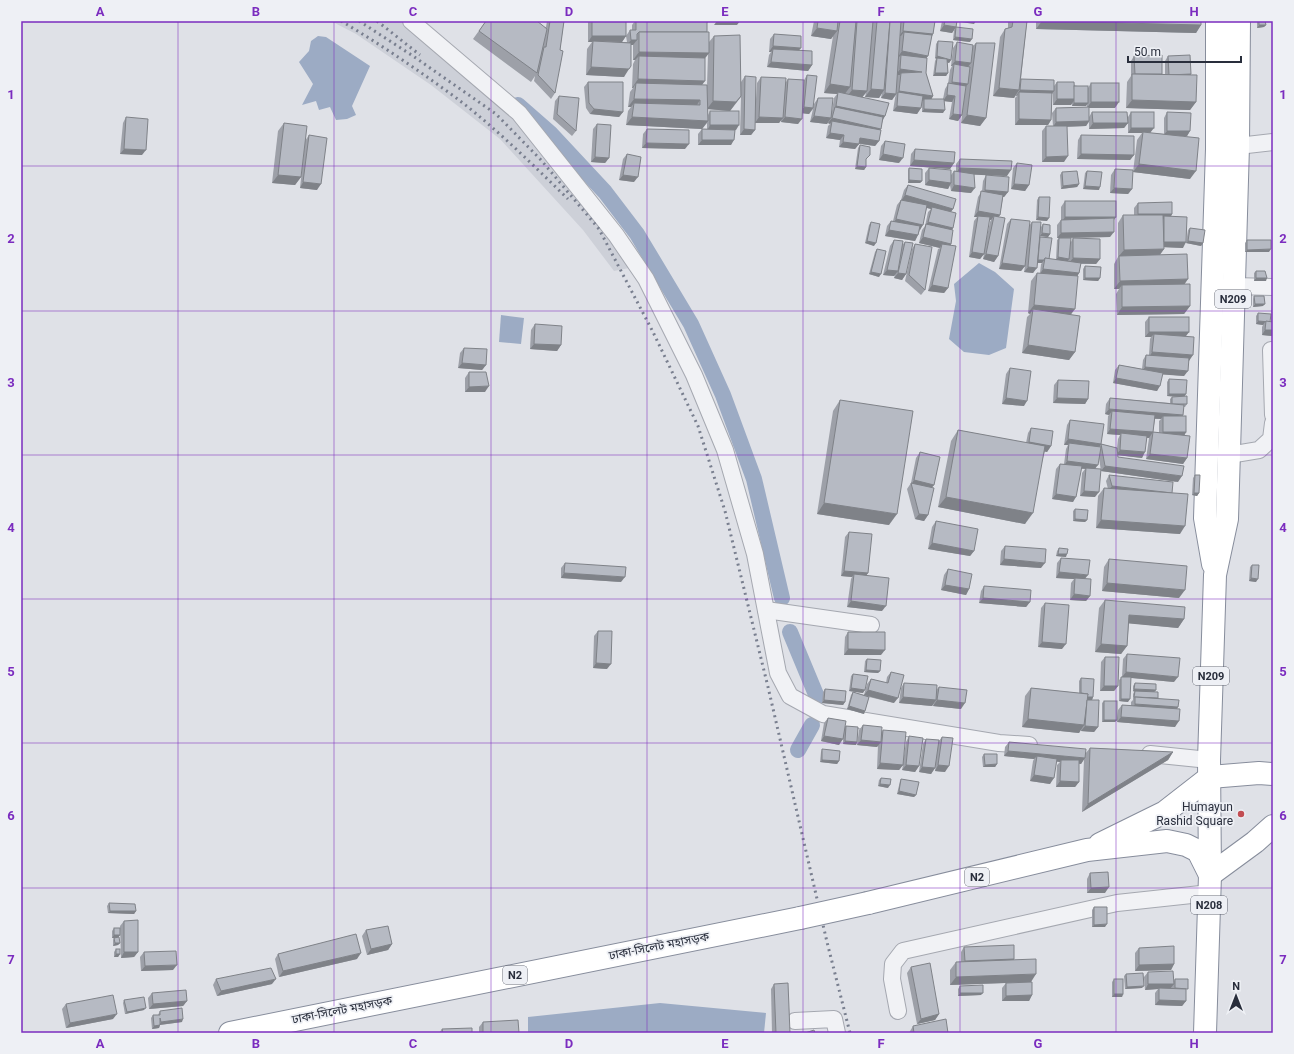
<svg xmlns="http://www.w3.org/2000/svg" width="1294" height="1054" font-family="Roboto,'Noto Sans Bengali',sans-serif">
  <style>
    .built { fill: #cdd0d8 }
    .water { fill: #9cabc4 }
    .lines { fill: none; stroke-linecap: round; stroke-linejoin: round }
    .canal { stroke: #9cabc4; stroke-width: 16 }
    .minor-casing { stroke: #a5a8b0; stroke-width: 18 }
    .highway-casing { stroke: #878d9c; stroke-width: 24 }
    .minor { stroke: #f1f2f5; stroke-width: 16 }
    .highway { stroke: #fff; stroke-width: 22 }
    .rail { stroke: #797f8f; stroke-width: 3; stroke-dasharray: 2 4; stroke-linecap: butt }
    .highway-bridge-casing { stroke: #878d9c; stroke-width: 24; stroke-linecap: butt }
    .highway-bridge { stroke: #fff; stroke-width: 22 }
    .wall { fill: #9da0a8; fill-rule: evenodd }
    .shaded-wall { fill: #7f8288 }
    .building { fill: #b6bac3; stroke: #7f8288 }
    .grid { fill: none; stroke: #7b2cbf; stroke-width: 1; stroke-opacity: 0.55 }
    .poi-dot { fill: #c24d52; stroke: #eef0f5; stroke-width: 1.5 }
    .labels { text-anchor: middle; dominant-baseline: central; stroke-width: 3.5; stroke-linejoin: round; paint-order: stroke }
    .shield { fill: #eef0f5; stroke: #646874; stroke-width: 1 }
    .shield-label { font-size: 11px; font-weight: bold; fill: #292e3c }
    .poi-label { font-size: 12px; fill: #292e3c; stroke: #eef0f5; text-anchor: end }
    .street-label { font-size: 12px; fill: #292e3c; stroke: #eef0f5 }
    .neatline { fill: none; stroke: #7b2cbf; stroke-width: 1.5 }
    .grid-label { font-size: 13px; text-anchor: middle; font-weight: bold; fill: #7b2cbf }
  </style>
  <rect width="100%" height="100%" fill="#dfe1e7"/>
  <polygon class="built" points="331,21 402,21 474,79 517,120 601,223 629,268 614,271 583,230 500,139 431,85 356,34"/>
  <g class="water">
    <polygon points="318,36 326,37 370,66 352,106 356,115 347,119 336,120 330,107 319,110 316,101 302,105 313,84 299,62 309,51 311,41"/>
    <polygon points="979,263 995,272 1014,289 1006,348 989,355 964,352 949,339 956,301 954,284"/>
    <polygon points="501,315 524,318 521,344 499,342"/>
    <polygon points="660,1003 766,1013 764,1033 528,1033 528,1017"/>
  </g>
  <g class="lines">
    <g class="canal">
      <polyline points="518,105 550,133 605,192 637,234 691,324 723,395 754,479 782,598"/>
      <polyline points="790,632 817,697"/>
      <polyline points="798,750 812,725"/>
    </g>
    <g class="minor-casing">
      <g id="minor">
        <polyline points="411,21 519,113 616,235 646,279 694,375 725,450 755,554 778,673 790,696 823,714 999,743 1029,745"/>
        <polyline points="1238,146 1273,142"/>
        <polyline points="1234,286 1273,287"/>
        <polyline points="1271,350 1273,415"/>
        <polyline points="1229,455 1259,450 1271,439 1273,423"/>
        <polyline points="766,610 871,625"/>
        <polyline points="1150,754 1209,760"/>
        <polyline points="898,1011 892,979 893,964 903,951 1117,903 1210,893"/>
        <polyline points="795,1021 834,1019 837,1033"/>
      </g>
    </g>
    <g class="highway-casing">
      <g id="highway">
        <polyline points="1213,564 1205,518 1217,149 1217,21"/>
        <polyline points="1100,844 1165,812 1210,777 1259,773 1273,774"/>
        <polyline points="868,903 1087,850 1167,841 1186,845 1198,851 1210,875 1255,842 1273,826"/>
        <polyline points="230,1033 800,918"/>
        <polyline points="1205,1033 1210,875 1209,760 1215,575 1227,519 1238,146 1239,21"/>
      </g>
    </g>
    <use href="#minor" class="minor"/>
    <use href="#highway" class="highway"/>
    <g class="rail">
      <path d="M 341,21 C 380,44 418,70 455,97 C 496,128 532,164 568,199"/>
      <polyline points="359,21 413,56 496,114 541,160 599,229 653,332 698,426 725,511 768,687 827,942 850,1033"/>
      <polyline points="377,21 420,55"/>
    </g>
    <g class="highway-bridge-casing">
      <polyline id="highway-bridge" points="800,918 868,903"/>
    </g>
    <use href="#highway-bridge" class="highway-bridge"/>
  </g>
  <g class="wall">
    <polygon points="486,21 546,27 547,21 564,21 560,50 555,93 551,99 534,81 535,76 531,82 473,39"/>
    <path d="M 588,21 L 626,21 L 626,36 L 622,42 L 627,42 L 626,36 L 630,30 L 632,30 L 632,25 L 635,21 L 709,21 L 707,23 L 707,32 L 709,42 L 714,36 L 741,82 L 745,76 L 755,115 L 757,83 L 761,77 L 786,82 L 788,79 L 804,80 L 807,75 L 813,107 L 814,104 L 818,98 L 832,111 L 834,98 L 837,94 L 824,93 L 833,36 L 831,39 L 811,36 L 814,21 L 935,21 L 933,34 L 931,37 L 928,56 L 926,58 L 926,73 L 933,96 L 931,99 L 943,99 L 945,89 L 948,84 L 950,70 L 952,66 L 951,66 L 953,48 L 957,42 L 973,46 L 976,43 L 986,118 L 980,126 L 961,123 L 965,94 L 962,115 L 958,121 L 949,119 L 952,102 L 944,101 L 943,113 L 922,112 L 922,103 L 921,108 L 917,114 L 893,111 L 895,98 L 896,95 L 892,100 L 881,98 L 882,93 L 879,98 L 865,97 L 866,93 L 862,97 L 885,116 L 883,120 L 880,129 L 879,141 L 875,146 L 859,144 L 855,149 L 839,147 L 840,140 L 826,138 L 828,126 L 830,124 L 828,123 L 829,120 L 827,124 L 810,122 L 813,109 L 809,114 L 802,113 L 798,124 L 781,122 L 781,119 L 779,123 L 755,123 L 755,130 L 751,135 L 740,135 L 741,97 L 730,111 L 708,109 L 708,115 L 710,111 L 736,130 L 735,130 L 731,145 L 698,145 L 698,134 L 702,129 L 707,129 L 707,123 L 702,129 L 626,125 L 628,111 L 631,107 L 628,107 L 630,92 L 633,88 L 632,88 L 633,64 L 635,60 L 633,60 L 633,45 L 631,45 L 624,77 L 586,75 L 587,49 L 592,42 L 588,42 ZM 708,54 L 707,85 L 702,85 L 705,58 Z"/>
    <polygon points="942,21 957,21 956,27 952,33 940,31"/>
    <polygon points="1008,21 1027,21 1021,79 1054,86 1057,82 1088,88 1091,83 1115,108 1089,108 1089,117 1092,112 1128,117 1131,112 1151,133 1164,134 1164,118 1167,112 1190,131 1187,136 1179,136 1190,179 1133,172 1137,140 1142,133 1128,133 1128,123 1124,128 1089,129 1089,122 1086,126 1067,127 1064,162 1042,162 1042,131 1046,126 1053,126 1052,113 1056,108 1087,107 1087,104 1086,106 1072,106 1072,103 1071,105 1053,105 1053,93 1052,94 1051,120 1048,125 1015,125 1015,98 1017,96 1016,95 1014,98 993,96 1000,37 1005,29 1008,28"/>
    <polygon points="1036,21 1201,21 1201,25 1196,33 1036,29"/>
    <polygon points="1257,21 1265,21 1266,25 1264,27 1257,28"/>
    <polygon points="956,27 970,42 953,40 954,30"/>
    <polygon points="774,34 799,50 812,65 808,71 767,67 769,55 771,52 769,52 770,39"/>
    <polygon points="938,41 951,60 949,63 947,62 948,73 946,76 933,76 935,61 936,59 935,58 936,44"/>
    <polygon points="1134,56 1162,74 1162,75 1165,75 1165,61 1168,56 1191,74 1190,75 1196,102 1190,110 1126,108 1127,82 1131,76 1131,61"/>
    <polygon points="588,82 623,112 619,117 590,114 586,108 584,87"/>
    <polygon points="559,96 576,131 572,136 553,119 555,101"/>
    <polygon points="126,117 142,155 120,154 123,123"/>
    <polygon points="284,123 301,177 295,185 272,183 278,131"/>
    <polygon points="597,124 609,158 605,163 591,162 593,129"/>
    <polygon points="647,129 685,149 642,148 643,134"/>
    <polygon points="309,135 317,190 300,188 305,141"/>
    <polygon points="1081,135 1134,155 1130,160 1077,159 1078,140"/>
    <polygon points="885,141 899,163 879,160 881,146"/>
    <polygon points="860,145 866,160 866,167 864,170 855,169 858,148"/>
    <polygon points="915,149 954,163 950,169 910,166 911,154"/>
    <polygon points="627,154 634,182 619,180 623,159"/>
    <polygon points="960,159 1007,176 974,174 971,193 951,191 950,185 948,189 925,185 925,173 929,168 951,175 954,171 956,171 956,164"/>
    <polygon points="1017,163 1029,185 1025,191 1011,189 1013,168"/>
    <polygon points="909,168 922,181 920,183 908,183 908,170"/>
    <polygon points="1115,169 1132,189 1128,194 1110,193 1111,175"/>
    <polygon points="1087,171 1099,190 1083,189 1085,173"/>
    <polygon points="1062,172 1079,184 1077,187 1061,189 1060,175"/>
    <path d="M 986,175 L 1008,192 L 1004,197 L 1003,197 L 1000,215 L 998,217 L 998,256 L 994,262 L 983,259 L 984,254 L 980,259 L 969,257 L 974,221 L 977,217 L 974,217 L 978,197 L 982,191 L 983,181 ZM 989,219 L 991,220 L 990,222 L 986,241 Z"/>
    <polygon points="908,185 953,209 951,212 953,228 952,230 951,244 951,245 948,288 944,293 928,291 938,249 940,248 919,243 922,230 925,226 928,212 931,209 927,208 920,230 915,241 885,236 887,226 891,221 893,221 897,205 901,200 904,190"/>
    <polygon points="1039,197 1047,221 1036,220 1037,200"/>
    <polygon points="1065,201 1116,217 1114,220 1110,237 1067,238 1071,242 1073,238 1100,259 1096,264 1081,264 1079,273 1077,276 1071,315 1075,352 1069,360 1022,353 1027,317 1030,314 1028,313 1031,281 1037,273 1040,273 1041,264 1042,263 1038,263 1033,273 1024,272 1025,266 1021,271 999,269 1007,224 1011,219 1029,226 1032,222 1041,227 1043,224 1050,234 1048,237 1040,236 1041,227 1040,238 1049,259 1056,260 1057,240 1059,238 1057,238 1057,225 1061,220 1061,207"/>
    <polygon points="1138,203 1172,214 1171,217 1183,248 1164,247 1164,249 1160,255 1184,284 1190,306 1184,314 1117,315 1116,294 1119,289 1114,289 1114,264 1118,257 1118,223 1123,215 1134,215 1134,208"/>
    <polygon points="871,222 874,246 865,243 869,225"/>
    <polygon points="1190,228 1203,243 1201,246 1186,243 1188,230"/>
    <polygon points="894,240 902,245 905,242 906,274 902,280 894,278 895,275 894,276 883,275 890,246"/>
    <polygon points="1247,240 1269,252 1245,252 1245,243"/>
    <polygon points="915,244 925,290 921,295 905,281 912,249"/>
    <polygon points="877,249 879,277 869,274 875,252"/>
    <polygon points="1085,266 1100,278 1098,281 1083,280 1083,269"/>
    <polygon points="1256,271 1266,281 1254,281 1254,273"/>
    <polygon points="1254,296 1263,306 1253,307 1253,299"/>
    <polygon points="1273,304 1273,336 1262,335 1262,327 1263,325 1256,324 1256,316 1258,313 1270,322 1271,322 1272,305"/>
    <polygon points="1149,317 1189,332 1186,336 1189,360 1184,376 1162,374 1157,391 1113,383 1115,370 1119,365 1142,369 1143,360 1146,355 1149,355 1150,339 1151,337 1145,337 1145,322"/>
    <polygon points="535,324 561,345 557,351 530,349 531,330"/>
    <polygon points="464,348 486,365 482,370 458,368 460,353"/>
    <polygon points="1010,368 1024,406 1002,404 1006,374"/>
    <polygon points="469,372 485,392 465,392 465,378"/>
    <polygon points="1169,379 1185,396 1187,404 1185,407 1183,407 1183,415 1186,432 1184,436 1187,458 1183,464 1146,459 1149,438 1153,432 1159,433 1159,421 1161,419 1155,419 1153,432 1149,438 1147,438 1142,458 1118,455 1118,457 1178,482 1101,471 1099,458 1095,469 1095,497 1080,496 1082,473 1085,469 1081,469 1073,502 1052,499 1056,469 1060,464 1064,464 1066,449 1068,445 1064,445 1067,425 1070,420 1101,444 1117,448 1118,439 1120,435 1107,434 1108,416 1109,415 1105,414 1106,404 1110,398 1170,403 1170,399 1172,397 1178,397 1167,396 1167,382"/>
    <polygon points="1058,380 1088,399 1085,404 1053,403 1054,385"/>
    <polygon points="840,400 889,525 817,514 833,411"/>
    <polygon points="1031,428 1051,446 1047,452 1045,451 1025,524 938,507 951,441 958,430 1026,443 1028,433"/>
    <polygon points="920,452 934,485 932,487 928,515 924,521 915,519 907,489 911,483 916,458"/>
    <polygon points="1109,475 1172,493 1180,534 1096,528 1098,496 1104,488 1108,489 1106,481"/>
    <polygon points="1195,475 1199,493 1197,496 1192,495 1193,478"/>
    <polygon points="1075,509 1087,520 1085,522 1073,521 1073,511"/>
    <polygon points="936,521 974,551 970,556 928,549 932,527"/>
    <polygon points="849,532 868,573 866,575 882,611 847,607 851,579 852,577 841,576 845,537"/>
    <polygon points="1005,546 1041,568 1000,565 1001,551"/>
    <polygon points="1059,548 1066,557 1056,556 1057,551"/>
    <polygon points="1061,558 1085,579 1090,596 1086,601 1070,600 1071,583 1074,579 1056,578 1057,563"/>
    <polygon points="1109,559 1179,598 1102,591 1104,567"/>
    <polygon points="565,563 621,582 561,578 561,568"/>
    <polygon points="1252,565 1256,582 1249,581 1250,567"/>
    <polygon points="948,569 969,589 966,595 941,590 944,575"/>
    <polygon points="984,586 1030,602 1026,607 979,603 981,591"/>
    <polygon points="1105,600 1184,619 1178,628 1129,623 1127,646 1121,654 1095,652 1099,608"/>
    <polygon points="1045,603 1062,649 1038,647 1041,608"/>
    <polygon points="1273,604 1273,618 1272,618 1272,605"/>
    <polygon points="598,631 607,669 593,668 594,636"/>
    <polygon points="848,632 881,655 844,655 845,637"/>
    <polygon points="1127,654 1174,682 1131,678 1128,702 1119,701 1119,680 1122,677 1123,659"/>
    <polygon points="1105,657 1118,686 1114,691 1100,691 1101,662"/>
    <polygon points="867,659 880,671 878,673 864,672 865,661"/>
    <polygon points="891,672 894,703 869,697 864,714 847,709 851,695 853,692 864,695 867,684 871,679 886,683 887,677"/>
    <polygon points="853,674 863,693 849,691 851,676"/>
    <polygon points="1081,678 1093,697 1092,700 1098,727 1094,732 1081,731 1081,729 1079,733 1022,727 1025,696 1031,688 1079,693 1079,681"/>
    <polygon points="904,683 937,689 939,687 961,709 933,706 934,704 932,706 899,703 901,688"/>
    <polygon points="1135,683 1156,690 1154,692 1158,698 1177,709 1175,727 1117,722 1117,720 1115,722 1102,722 1102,703 1104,701 1117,718 1118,710 1122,705 1131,706 1131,702 1133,700 1133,694 1134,692 1133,691 1133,686"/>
    <polygon points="825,689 845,702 843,705 822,703 823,692"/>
    <polygon points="828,718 845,727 846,726 857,742 856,745 843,744 843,734 839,745 821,741 824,723"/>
    <polygon points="863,725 882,732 883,730 903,762 906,742 909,736 919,766 915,772 902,770 903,765 899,770 877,769 878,745 877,747 857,745 859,730"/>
    <polygon points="942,737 945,772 935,771 936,762 935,768 931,774 919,772 923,744 926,739 938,742"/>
    <polygon points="1009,742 1085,754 1090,748 1173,752 1168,760 1082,812 1084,759 1081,764 1079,763 1079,782 1075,787 1056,787 1057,765 1060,762 1056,761 1050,784 1030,781 1033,761 1034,759 1004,756 1005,747"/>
    <polygon points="822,749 839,761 837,764 820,762 821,752"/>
    <polygon points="984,754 997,764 995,767 983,767 982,757"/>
    <polygon points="881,778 888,788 878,786 879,780"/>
    <polygon points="901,779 916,795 914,797 897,794 900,781"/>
    <polygon points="1090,873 1105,893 1087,893 1087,879"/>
    <polygon points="109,903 136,911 134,914 108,913 107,906"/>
    <polygon points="1094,907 1105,927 1092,927 1092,910"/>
    <polygon points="124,921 138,952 134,957 121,958 120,926"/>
    <polygon points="114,928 120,935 118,937 120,943 118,945 113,946 113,940 114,938 112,938 112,931"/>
    <polygon points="366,930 392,944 388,950 367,955 362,936"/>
    <polygon points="964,947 1014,959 1014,960 1031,982 1032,995 1029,1001 1002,1001 1002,988 1006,983 950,985 950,970 956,962 961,962 961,952"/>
    <polygon points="1139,948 1174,964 1171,970 1135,971 1135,953"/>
    <polygon points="116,949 120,954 118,957 114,957 114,952"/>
    <polygon points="144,952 173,970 141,971 140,957"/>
    <polygon points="278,954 357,959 279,977 275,959"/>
    <polygon points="911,967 939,1014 935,1020 917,1024 907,973"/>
    <polygon points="1148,972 1174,981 1175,979 1186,992 1186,1001 1182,1006 1155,1005 1155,993 1158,989 1145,990 1144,977"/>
    <polygon points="1126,974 1142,988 1125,989 1124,976"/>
    <polygon points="216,979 272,984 217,996 213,985"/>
    <polygon points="1114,979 1123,994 1122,997 1112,997 1112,982"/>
    <polygon points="774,984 790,1033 772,1033 771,989"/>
    <polygon points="960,986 981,995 958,996 958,989"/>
    <polygon points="152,993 187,1001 183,1006 149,1009 148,998"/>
    <polygon points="124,1000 144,1010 125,1014 123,1003"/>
    <polygon points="66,1004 113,1019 66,1028 62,1009"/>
    <polygon points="160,1011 182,1022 160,1025 159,1028 152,1029 151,1018 153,1015 158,1015"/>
    <polygon points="483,1022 519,1033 479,1033 479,1027"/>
    <polygon points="913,1026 948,1033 909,1033"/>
    <polygon points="442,1029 472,1033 439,1033"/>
  </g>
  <g class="shaded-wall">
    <polygon points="717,21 740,21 737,25 714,25"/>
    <polygon points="962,21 976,21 974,24 961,22"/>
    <polygon points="1042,21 1201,25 1196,33 1036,29"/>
    <polygon points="944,25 956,27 952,33 940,31"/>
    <polygon points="1259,25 1266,25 1264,27 1257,28"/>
    <polygon points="817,28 837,31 831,39 811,36"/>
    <polygon points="903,31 933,34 930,40 904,32 901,36 899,36"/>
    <polygon points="592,36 626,36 622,42 593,41 592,42 588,42"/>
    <polygon points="955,37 972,39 970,42 953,40"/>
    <polygon points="631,40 637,40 633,45 627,45"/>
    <polygon points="773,46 801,48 797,53 773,49 771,52 769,52"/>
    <polygon points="902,51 928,56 924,61 901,55 899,57 898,57"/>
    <polygon points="639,52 709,53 703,61 639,56 635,60 633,60"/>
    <polygon points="937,56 951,60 949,63 935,58"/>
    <polygon points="955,61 971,63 967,68 954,64 952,66 951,66"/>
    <polygon points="771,62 812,65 808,71 767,67"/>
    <polygon points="591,67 629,69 624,77 586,75"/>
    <polygon points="900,69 922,72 901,73 900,75 896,75"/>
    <polygon points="935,73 948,73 946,76 933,76"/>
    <polygon points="1191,74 1188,79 1169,75"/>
    <polygon points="638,79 705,81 699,89 636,83 633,88 632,88"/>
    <polygon points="952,82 968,84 964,89 948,87"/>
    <polygon points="830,84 850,87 844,95 838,92 837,94 824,93"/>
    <polygon points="999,88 1019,90 1014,98 993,96"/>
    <polygon points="871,89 884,90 879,98 865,97"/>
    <polygon points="852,90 867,91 861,99 846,98"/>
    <polygon points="1020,90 1054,91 1050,96 1019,92 1017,96 1016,96"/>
    <polygon points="899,91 933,96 930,102 924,99 923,101 898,97 898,93"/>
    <polygon points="885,93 896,94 892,100 881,98"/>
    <polygon points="947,95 955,96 952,102 943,101"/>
    <polygon points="741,96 730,111 707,109 713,101"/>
    <polygon points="634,99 700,100 695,108 634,103 631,107 628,107"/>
    <polygon points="1057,99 1075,99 1071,105 1053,105"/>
    <polygon points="1132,100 1196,102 1190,110 1126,108"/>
    <polygon points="1091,102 1119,102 1115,108 1087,108"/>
    <polygon points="1074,103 1088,103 1086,106 1072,106"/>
    <polygon points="836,106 885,116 881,122 835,107"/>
    <polygon points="897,106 921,108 917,114 893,111"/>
    <polygon points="804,107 813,108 809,114 800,113"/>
    <polygon points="594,109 623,112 619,117 590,114"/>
    <polygon points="924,109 945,110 943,113 922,112"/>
    <polygon points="953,114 962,115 958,121 949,119"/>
    <polygon points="967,115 986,118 980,126 961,123"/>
    <polygon points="814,116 831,118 827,124 810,122"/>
    <polygon points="632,117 708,121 702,129 626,125"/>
    <polygon points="759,117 783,118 779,123 755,123"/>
    <polygon points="785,117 802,119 798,124 781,122"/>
    <polygon points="832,118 881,129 877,134 832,121 830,124 828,123"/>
    <polygon points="1019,119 1051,120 1048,125 1015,125"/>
    <polygon points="1089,121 1086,126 1053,127 1056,122"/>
    <polygon points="1093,123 1128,123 1124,128 1089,129"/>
    <polygon points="710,125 739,125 736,130 707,131"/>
    <polygon points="1131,128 1154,128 1150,133 1143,132 1142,133 1128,133"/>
    <polygon points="744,129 755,130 751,135 740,135"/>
    <polygon points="1167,131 1190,131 1187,136 1163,136"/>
    <polygon points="830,133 844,135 840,140 826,138"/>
    <polygon points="860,138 879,141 875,146 856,143"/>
    <polygon points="702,140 734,140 731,145 698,145"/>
    <polygon points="843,142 859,144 855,149 839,147"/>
    <polygon points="646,143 689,144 685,149 642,148"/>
    <polygon points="124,149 146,150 142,155 120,154"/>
    <polygon points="883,154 903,158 899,163 879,160"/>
    <polygon points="1081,154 1134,155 1130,160 1077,159"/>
    <polygon points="1068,156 1064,162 1042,162 1046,157"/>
    <polygon points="595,157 609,158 605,163 591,162"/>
    <polygon points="914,160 954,163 950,169 910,166"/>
    <polygon points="1139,164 1196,171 1190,179 1133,172"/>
    <polygon points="857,166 866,167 864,170 855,169"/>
    <polygon points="959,168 1011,170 1007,176 956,174"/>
    <polygon points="278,175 301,177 295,185 272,183"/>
    <polygon points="623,175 638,177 634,182 619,180"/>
    <polygon points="909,180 922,181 920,183 908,183"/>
    <polygon points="929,180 951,183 948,189 925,185"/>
    <polygon points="303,182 321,184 317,190 300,188"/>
    <polygon points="1014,184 1029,185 1025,191 1011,189"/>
    <polygon points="1079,184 1077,187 1061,189 1063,186"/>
    <polygon points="954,185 975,188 971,193 951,191"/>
    <polygon points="1085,186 1100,187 1099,190 1083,189"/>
    <polygon points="1114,188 1132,189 1128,194 1110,193"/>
    <polygon points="985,190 1008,192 1004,197 981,195"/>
    <polygon points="905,195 953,209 949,214 932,207 931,209 901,201"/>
    <polygon points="978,211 1000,215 996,220 994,216 991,220 978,217 978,216 977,217 974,217"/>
    <polygon points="1138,214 1172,214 1169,219 1134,220"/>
    <polygon points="1038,217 1049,218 1047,221 1036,220"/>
    <polygon points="1065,217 1116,217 1112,222 1061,223"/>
    <polygon points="896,219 923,225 920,230 893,224"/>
    <polygon points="928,222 953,228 949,234 925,226"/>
    <polygon points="889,230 918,235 915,241 885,236"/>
    <polygon points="1114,232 1110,237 1057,238 1061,233"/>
    <polygon points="1042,233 1050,234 1048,237 1040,236"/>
    <polygon points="923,237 951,244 948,250 942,244 940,248 919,243"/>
    <polygon points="867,241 876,243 874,246 865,243"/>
    <polygon points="1188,241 1203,243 1201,246 1186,243"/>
    <polygon points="1164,242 1186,242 1183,248 1160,247"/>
    <polygon points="1164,249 1158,257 1119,256 1124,250"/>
    <polygon points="1271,249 1269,252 1245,252 1247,250"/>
    <polygon points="972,252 984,254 980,259 969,257"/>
    <polygon points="986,254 998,256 994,262 983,259"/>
    <polygon points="1058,257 1069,259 1067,262 1056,260"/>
    <polygon points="1073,258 1100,259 1096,264 1069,263"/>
    <polygon points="1038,260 1044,260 1042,263 1036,263"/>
    <polygon points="1002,263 1025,266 1021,271 999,269"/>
    <polygon points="1028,267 1037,268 1033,273 1024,272"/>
    <polygon points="1043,269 1079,273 1076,279 1040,274"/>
    <polygon points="887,270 898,271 894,276 883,275"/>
    <polygon points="871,272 881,274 879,277 869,274"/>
    <polygon points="898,273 906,274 902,280 894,278"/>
    <polygon points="1085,278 1100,278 1098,281 1083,280"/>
    <polygon points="1256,278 1267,278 1266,281 1254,281"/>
    <polygon points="1188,279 1182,288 1122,285 1119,289 1114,289 1120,281"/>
    <polygon points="932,285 948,288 944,293 928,291"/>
    <polygon points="1255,304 1265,304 1263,306 1253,307"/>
    <polygon points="1034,305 1075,309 1069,317 1033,309 1030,314 1028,313"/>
    <polygon points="1190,306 1184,314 1117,315 1122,307"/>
    <polygon points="1258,321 1265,322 1263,325 1256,324"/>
    <polygon points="1265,330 1273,330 1273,336 1262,335"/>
    <polygon points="1149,332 1189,332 1185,337 1154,334 1151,337 1145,337"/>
    <polygon points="534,344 561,345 557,351 530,349"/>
    <polygon points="1028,345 1075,352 1069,360 1022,353"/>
    <polygon points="1152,352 1193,355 1189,361 1149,358"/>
    <polygon points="462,363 486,365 482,370 458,368"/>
    <polygon points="1145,367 1188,371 1184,376 1141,373"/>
    <polygon points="1116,378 1160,386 1157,391 1113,383"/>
    <polygon points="489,386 485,392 465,392 469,387"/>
    <polygon points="1169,394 1186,394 1184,397 1167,396"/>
    <polygon points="1006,398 1027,401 1024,406 1002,404"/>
    <polygon points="1057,398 1088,399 1085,404 1053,403"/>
    <polygon points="1109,409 1183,415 1163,419 1163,416 1161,419 1112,415 1112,411 1109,415 1105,414"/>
    <polygon points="1110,429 1153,432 1149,438 1121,436 1121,433 1120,435 1107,434"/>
    <polygon points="1163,432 1186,432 1183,438 1159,438"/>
    <polygon points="1068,439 1101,444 1098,449 1069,443 1068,445 1064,445"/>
    <polygon points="1029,442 1051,446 1047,452 1025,448"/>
    <polygon points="1120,450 1145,452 1142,458 1116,455"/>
    <polygon points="1150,454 1187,458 1183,464 1146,459"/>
    <polygon points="1067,461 1098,465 1094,470 1064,466"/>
    <polygon points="1105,466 1182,476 1178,482 1101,471"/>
    <polygon points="914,480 934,485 930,490 911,485"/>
    <polygon points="1112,486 1172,493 1168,498 1108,491"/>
    <polygon points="1084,491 1099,492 1095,497 1080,496"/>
    <polygon points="1194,493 1199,493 1197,496 1192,495"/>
    <polygon points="1056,494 1076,497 1073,502 1052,499"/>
    <polygon points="946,497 1033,513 1025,524 938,507"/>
    <polygon points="824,503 897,514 889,525 817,514"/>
    <polygon points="919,514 928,515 924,521 915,519"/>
    <polygon points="1075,519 1087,520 1085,522 1073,521"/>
    <polygon points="1101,520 1185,526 1180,534 1096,528"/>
    <polygon points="932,543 974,551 970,556 928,549"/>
    <polygon points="1058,554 1067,554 1066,557 1056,556"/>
    <polygon points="1004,559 1045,563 1041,568 1000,565"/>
    <polygon points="844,571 868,573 864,579 854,574 852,577 841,576"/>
    <polygon points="1059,572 1088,575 1084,580 1075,578 1074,579 1056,578"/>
    <polygon points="564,573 625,577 621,582 561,578"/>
    <polygon points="1251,578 1258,579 1256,582 1249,581"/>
    <polygon points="1107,583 1185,590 1179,598 1102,591"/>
    <polygon points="945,585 969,589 966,595 941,590"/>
    <polygon points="1074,594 1090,596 1086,601 1070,600"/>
    <polygon points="983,598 1030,602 1026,607 979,603"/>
    <polygon points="851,601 886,606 882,611 847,607"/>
    <polygon points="1129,615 1184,619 1178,628 1124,623"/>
    <polygon points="1042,642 1066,644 1062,649 1038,647"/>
    <polygon points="1101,644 1127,646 1121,654 1095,652"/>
    <polygon points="848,649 885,650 881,655 844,655"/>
    <polygon points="596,663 611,664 607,669 593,668"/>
    <polygon points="866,670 880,671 878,673 864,672"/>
    <polygon points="1126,672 1178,677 1174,682 1122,677"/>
    <polygon points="1104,686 1118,686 1114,691 1100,691"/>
    <polygon points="851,688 865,690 863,693 849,691"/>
    <polygon points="1134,689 1156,690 1154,692 1133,691"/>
    <polygon points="868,690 898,698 894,703 864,695"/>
    <polygon points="903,697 936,700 932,706 899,703"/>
    <polygon points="1080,697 1093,697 1092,700 1079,700"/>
    <polygon points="1121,699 1130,699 1128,702 1119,701"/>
    <polygon points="824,700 845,702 843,705 822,703"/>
    <polygon points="937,700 965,703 961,709 933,706"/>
    <polygon points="1135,704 1178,707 1175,713 1131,709"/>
    <polygon points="849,706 865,711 864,714 847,709"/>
    <polygon points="1121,717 1179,721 1175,727 1117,722"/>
    <polygon points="1028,719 1084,725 1079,733 1022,727"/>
    <polygon points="1104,720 1117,720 1115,722 1102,722"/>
    <polygon points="1085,726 1098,727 1094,732 1081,731"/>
    <polygon points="824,736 843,739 839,745 821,741"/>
    <polygon points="861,740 881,742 877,747 857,745"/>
    <polygon points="845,741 857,742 856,745 843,744"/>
    <polygon points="1008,751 1085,758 1081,764 1061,762 1061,760 1060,762 1036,759 1037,756 1034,759 1004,756"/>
    <polygon points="1173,752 1168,760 1082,812 1088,804"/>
    <polygon points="822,760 839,761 837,764 820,762"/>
    <polygon points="880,763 903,765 899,770 877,769"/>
    <polygon points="997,764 995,767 983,767 985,765"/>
    <polygon points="906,765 919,766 915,772 902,770"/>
    <polygon points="938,765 949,766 945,772 935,771"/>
    <polygon points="922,767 935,768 931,774 919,772"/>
    <polygon points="1034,775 1054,778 1050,784 1030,781"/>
    <polygon points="1060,781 1079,782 1075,787 1056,787"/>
    <polygon points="880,784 890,785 888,788 878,786"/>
    <polygon points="899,791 916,795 914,797 897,794"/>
    <polygon points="1109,887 1105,893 1087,893 1091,888"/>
    <polygon points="110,911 136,911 134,914 108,913"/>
    <polygon points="1107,924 1105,927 1092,927 1094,925"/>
    <polygon points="114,935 120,935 118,938 112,938"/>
    <polygon points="115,943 120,943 118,945 113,946"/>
    <polygon points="392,944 388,950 367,955 371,949"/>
    <polygon points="124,952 138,952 134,957 121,958"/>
    <polygon points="361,953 357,959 279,977 283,971"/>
    <polygon points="116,954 120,954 118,957 114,957"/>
    <polygon points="1014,959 1011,965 961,966 965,961"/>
    <polygon points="1174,964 1171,970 1135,971 1139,965"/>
    <polygon points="177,965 173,970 141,971 145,966"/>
    <polygon points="1036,974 1031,982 950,985 956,977"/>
    <polygon points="276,979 272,984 217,996 221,991"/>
    <polygon points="1148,984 1174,984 1170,989 1159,988 1158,989 1145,990"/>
    <polygon points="1144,986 1142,988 1125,989 1127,987"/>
    <polygon points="960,993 983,993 981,995 958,996"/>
    <polygon points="1114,994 1123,994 1122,997 1112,997"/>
    <polygon points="1032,995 1029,1001 1002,1001 1006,996"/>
    <polygon points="1159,1000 1186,1001 1182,1006 1155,1005"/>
    <polygon points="187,1001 183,1006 149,1009 153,1004"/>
    <polygon points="146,1008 144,1010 125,1014 127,1012"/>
    <polygon points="117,1014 113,1019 66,1028 70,1023"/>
    <polygon points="939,1014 935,1020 917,1024 921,1019"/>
    <polygon points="183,1019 182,1022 159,1025 161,1022"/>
    <polygon points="160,1025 159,1028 152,1029 154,1026"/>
  </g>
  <g class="building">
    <polygon points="486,21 537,21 547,29 537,73 479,31"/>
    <polygon points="550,21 564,21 560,50 563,51 555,93 538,75 544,47 546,47"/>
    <rect x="592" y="21" width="34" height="15"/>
    <polygon points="636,21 707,21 707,32 639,32 637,34 637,40 631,40 630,30 636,30"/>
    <polygon points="818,21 838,21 837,31 817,28"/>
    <polygon points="840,21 856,21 850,87 830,84"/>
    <polygon points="857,21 873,21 867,91 852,90"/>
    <polygon points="877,21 890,21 884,90 871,89"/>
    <polygon points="890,21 901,21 896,94 885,93"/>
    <polygon points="904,21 935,21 933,34 903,31"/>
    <polygon points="945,21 957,21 956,27 944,25"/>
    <polygon points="1013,21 1027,21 1019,90 999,88 1005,29 1012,27"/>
    <polygon points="1042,21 1201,21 1201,25"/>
    <polygon points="1259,21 1265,21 1266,25 1259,25"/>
    <polygon points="956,27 973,29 972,39 955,37"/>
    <polygon points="639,32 709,32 709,53 639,52"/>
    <polygon points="904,32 932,35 928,56 902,51"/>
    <polygon points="774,34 801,36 801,48 773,46"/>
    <polygon points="740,35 741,96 736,102 713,101 714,36"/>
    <polygon points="593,41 631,43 631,66 629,69 591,67"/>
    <polygon points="938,41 953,42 951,60 937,56"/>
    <polygon points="957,42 973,45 971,63 955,61"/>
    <polygon points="976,43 995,43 986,118 967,115"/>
    <polygon points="773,49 812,51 812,65 771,62"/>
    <polygon points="901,55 927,58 926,73 933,96 899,91 901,73 922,72 900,69"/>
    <polygon points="1162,55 1162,74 1135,74 1134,56"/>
    <polygon points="1190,55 1191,74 1169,75 1168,56"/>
    <polygon points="639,56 705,58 705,81 638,79"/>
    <polygon points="937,58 947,59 948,73 935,73"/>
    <polygon points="954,64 970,67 968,84 952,82"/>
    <polygon points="1132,74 1197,75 1196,102 1132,100"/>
    <polygon points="807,75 817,76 813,108 804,107"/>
    <polygon points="745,76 756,77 755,130 744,129"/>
    <polygon points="761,77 786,78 783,118 759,117"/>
    <polygon points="788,79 804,80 802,119 785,117"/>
    <polygon points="1021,79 1054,80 1054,91 1020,90"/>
    <polygon points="588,82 623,82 623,112 594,109 589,103"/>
    <polygon points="1057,82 1074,82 1075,99 1057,99"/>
    <polygon points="636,83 707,85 708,121 632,117 634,103 700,105 700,100 634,99"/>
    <polygon points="948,83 966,86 962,115 953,114 955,96 947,95"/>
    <rect x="1091" y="83" width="28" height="19"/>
    <rect x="1074" y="86" width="14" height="17"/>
    <polygon points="838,92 889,103 885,116 836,106"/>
    <polygon points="898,92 923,96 921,108 897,106"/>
    <polygon points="1019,92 1052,93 1051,120 1019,119"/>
    <polygon points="559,96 579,98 576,131 557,114"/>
    <polygon points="818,98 833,98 831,118 814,116"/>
    <polygon points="924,99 944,99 945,110 924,109"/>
    <polygon points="835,107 883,117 881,129 832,118"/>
    <polygon points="1089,107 1089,121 1056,122 1056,108"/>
    <rect x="710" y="111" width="29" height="14"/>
    <polygon points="1092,112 1127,112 1128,123 1093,123"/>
    <rect x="1131" y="112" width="23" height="16"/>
    <polygon points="1167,112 1191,113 1190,131 1167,131"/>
    <polygon points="126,117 148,119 146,150 124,149"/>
    <polygon points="832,121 881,130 879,141 860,138 859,144 843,142 844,135 830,133"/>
    <polygon points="284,123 307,126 301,177 278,175"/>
    <polygon points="597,124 611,125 609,158 595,157"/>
    <polygon points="1046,126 1067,126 1068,156 1046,157"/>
    <polygon points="647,129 689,130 689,144 646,143"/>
    <polygon points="702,129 735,130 734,140 702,140"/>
    <polygon points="1143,132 1199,138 1196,171 1139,164"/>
    <polygon points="309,135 327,138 321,184 303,182"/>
    <polygon points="1081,135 1134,136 1134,155 1081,154"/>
    <polygon points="885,141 905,144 903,158 883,154"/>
    <polygon points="860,145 870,147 870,155 866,159 866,167 857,166"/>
    <polygon points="915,149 955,152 954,163 914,160"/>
    <polygon points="627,154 641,157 638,177 623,175"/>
    <polygon points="960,159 1012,161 1011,170 959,168"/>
    <polygon points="1017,163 1032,165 1029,185 1014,184"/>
    <polygon points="909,168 922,169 922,181 909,180"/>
    <polygon points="929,168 951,170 951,183 929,180"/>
    <polygon points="1115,169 1133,170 1132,189 1114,188"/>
    <polygon points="954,171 974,174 975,188 954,185"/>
    <polygon points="1077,171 1079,184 1063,186 1062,172"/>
    <polygon points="1087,171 1102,172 1100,187 1085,186"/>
    <polygon points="986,175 1009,177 1008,192 985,190"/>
    <polygon points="908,185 956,199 953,209 905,195"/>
    <polygon points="981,191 1003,195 1000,215 978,211"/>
    <polygon points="1039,197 1050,197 1049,218 1038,217"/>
    <polygon points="901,200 927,205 923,225 896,219"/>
    <rect x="1065" y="201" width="51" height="16"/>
    <polygon points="1172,202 1172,214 1138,214 1138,203"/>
    <polygon points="932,207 956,213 953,228 928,222"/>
    <polygon points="1123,215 1163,215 1164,249 1124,250"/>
    <polygon points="978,216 990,217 984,254 972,252"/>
    <polygon points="994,216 1005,218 998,256 986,254"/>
    <polygon points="1164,216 1187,217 1186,242 1164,242"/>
    <polygon points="1114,218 1114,232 1061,233 1061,220"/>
    <polygon points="1011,219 1030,221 1025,266 1002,263"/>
    <polygon points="891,221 920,226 918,235 889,230"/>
    <polygon points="871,222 880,224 876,243 867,241"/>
    <polygon points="1032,222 1041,222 1037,268 1028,267"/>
    <polygon points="926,224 953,230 951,244 923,237"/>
    <polygon points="1043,224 1050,225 1050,234 1042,233"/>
    <polygon points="1190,228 1205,230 1203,243 1188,241"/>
    <polygon points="1040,237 1052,238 1049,259 1045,258 1044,260 1038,260"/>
    <polygon points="1059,238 1071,238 1069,259 1058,257"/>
    <polygon points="1073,238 1100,239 1100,259 1073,258"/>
    <polygon points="894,240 903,241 898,271 887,270"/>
    <polygon points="1247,240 1271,240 1271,249 1247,250"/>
    <polygon points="905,242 913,243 906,274 898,273"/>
    <polygon points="915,244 932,247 925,290 909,275"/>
    <polygon points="942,244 956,246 948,288 932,285"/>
    <polygon points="877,249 886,251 881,274 871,272"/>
    <polygon points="1187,254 1188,279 1120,281 1119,256"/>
    <polygon points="1045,258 1081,263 1079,273 1043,269"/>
    <polygon points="1085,266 1101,267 1100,278 1085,278"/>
    <polygon points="1256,271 1265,271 1267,278 1256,278"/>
    <polygon points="1037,273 1078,276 1075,309 1034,305"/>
    <polygon points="1190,284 1190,306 1122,307 1122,285"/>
    <polygon points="1254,296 1264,296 1265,304 1255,304"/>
    <polygon points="1033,309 1080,316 1075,352 1028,345"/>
    <polygon points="1258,313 1271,314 1270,322 1258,321"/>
    <rect x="1149" y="317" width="40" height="15"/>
    <polygon points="1266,321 1273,322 1273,330 1265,330"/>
    <polygon points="535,324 562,326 561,345 534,344"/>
    <polygon points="1154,334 1194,337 1193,355 1152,352"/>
    <polygon points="464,348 487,349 486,365 462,363"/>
    <polygon points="1146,355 1189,358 1188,371 1145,367"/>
    <polygon points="1119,365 1163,373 1160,386 1116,378"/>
    <polygon points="1010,368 1031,371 1027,401 1006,398"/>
    <polygon points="469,372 486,372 489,386 469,387"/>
    <polygon points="1169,379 1187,380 1186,394 1169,394"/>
    <polygon points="1058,380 1089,381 1088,399 1057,398"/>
    <polygon points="1187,396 1187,404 1172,404 1172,397"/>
    <polygon points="1110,398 1184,405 1183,415 1109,409"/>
    <polygon points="840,400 913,411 897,514 824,503"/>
    <polygon points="1112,411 1155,415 1153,432 1110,429"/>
    <rect x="1163" y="416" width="23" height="16"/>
    <polygon points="1070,420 1104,424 1101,444 1068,439"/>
    <polygon points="1031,428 1053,431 1051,446 1029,442"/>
    <polygon points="958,430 1045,446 1033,513 946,497"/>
    <polygon points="1153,432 1190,436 1187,458 1150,454"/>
    <polygon points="1121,433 1147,436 1145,452 1120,450"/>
    <polygon points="1069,443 1101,447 1098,465 1067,461"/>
    <polygon points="1101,444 1117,448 1118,457 1184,466 1182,476 1105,466"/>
    <polygon points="920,452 940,457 934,485 914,480"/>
    <polygon points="1060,464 1082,466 1076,497 1056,494"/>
    <polygon points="1086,468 1101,469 1099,492 1084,491"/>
    <polygon points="1109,475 1173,482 1172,493 1112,486"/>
    <polygon points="1195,475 1200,475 1199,493 1194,493"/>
    <polygon points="911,483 934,488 928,515 919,514"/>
    <polygon points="1104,488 1188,494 1185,526 1101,520"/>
    <polygon points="1075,509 1088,510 1087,520 1075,519"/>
    <polygon points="936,521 978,529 974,551 932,543"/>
    <polygon points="849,532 872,534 868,573 844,571"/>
    <polygon points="1005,546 1046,549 1045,563 1004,559"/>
    <polygon points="1059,548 1068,549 1067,554 1058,554"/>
    <polygon points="1061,558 1090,560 1088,575 1059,572"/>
    <polygon points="1109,559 1187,566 1185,590 1107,583"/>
    <polygon points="565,563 626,567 625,577 564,573"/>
    <polygon points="1252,565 1259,565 1258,579 1251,578"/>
    <polygon points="948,569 972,574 969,589 945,585"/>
    <polygon points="854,574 889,578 886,606 851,601"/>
    <polygon points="1075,578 1091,579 1090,596 1074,594"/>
    <polygon points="984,586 1031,590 1030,602 983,598"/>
    <polygon points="1105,600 1185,607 1184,619 1129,615 1127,646 1101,644"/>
    <polygon points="1045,603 1069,605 1066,644 1042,642"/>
    <polygon points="598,631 612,631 611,664 596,663"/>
    <polygon points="848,632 885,632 885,650 848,649"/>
    <polygon points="1127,654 1180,658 1178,677 1126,672"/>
    <polygon points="1105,657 1119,657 1118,686 1104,686"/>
    <polygon points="867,659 881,660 880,671 866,670"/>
    <polygon points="891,672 904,675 898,698 868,690 871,679 888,683"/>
    <polygon points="853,674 868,676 865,690 851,688"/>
    <polygon points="1121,677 1131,677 1130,699 1121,699"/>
    <polygon points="1081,678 1094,679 1093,697 1087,697 1088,694 1081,693"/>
    <polygon points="904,683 937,685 936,700 903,697"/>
    <polygon points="1135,683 1156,684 1156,690 1134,689"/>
    <polygon points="939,687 967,690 965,703 937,700"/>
    <polygon points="1031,688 1088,694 1084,725 1028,719"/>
    <polygon points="825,689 846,691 845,702 824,700"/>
    <polygon points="1135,691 1158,692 1158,698 1134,697"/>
    <polygon points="853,692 869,697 865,711 849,706"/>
    <polygon points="1135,697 1179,700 1178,707 1135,704"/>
    <polygon points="1087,700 1099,700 1098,727 1085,726"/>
    <rect x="1104" y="701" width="13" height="19"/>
    <polygon points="1122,705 1180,709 1179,721 1121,717"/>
    <polygon points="828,718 846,721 843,739 824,736"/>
    <polygon points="863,725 882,727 881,742 861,740"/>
    <polygon points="846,726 858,727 857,742 845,741"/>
    <polygon points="883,730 906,732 903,765 880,763"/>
    <polygon points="909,736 923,738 919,766 906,765"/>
    <polygon points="942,737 953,738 949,766 938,765"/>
    <polygon points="926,739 939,740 935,768 922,767"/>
    <polygon points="1009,742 1086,749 1085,758 1008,751"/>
    <polygon points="1090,748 1173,752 1088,804"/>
    <polygon points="822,749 840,751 839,761 822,760"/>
    <polygon points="984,754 997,754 997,764 985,765"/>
    <polygon points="1037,756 1057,759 1054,778 1034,775"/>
    <polygon points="1061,760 1079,760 1079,782 1060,781"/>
    <polygon points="881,778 891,779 890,785 880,784"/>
    <polygon points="901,779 919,782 916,795 899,791"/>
    <polygon points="1108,872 1109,887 1091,888 1090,873"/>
    <polygon points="109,903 135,904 136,911 110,911"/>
    <polygon points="1094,907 1107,907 1107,924 1094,925"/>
    <polygon points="138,920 138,952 124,952 124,921"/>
    <polygon points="388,926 392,944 371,949 366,930"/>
    <rect x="114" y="928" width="6" height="7"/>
    <polygon points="356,934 361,953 283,971 278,954"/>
    <polygon points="119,937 120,943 115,943 114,938"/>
    <polygon points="1014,945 1014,959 965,961 964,947"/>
    <polygon points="1174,946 1174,964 1139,965 1139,948"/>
    <rect x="116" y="949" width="4" height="5"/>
    <polygon points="176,951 177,965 145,966 144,952"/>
    <polygon points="1036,959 1036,974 956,977 956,962"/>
    <polygon points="930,963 939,1014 921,1019 911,967"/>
    <polygon points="271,968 276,979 221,991 216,979"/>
    <polygon points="1173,971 1174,984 1148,984 1148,972"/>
    <polygon points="1143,973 1144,986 1127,987 1126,974"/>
    <rect x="1114" y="979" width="9" height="15"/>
    <polygon points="1175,979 1188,979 1188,989 1175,988"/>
    <polygon points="1032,982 1032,995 1006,996 1006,983"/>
    <polygon points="788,983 790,1033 776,1033 774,984"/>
    <polygon points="983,985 983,993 960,993 960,986"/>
    <polygon points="1159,988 1186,989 1186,1001 1159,1000"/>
    <polygon points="186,990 187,1001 153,1004 152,993"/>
    <polygon points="113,995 117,1014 70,1023 66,1004"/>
    <polygon points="144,997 146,1008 127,1012 124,1000"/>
    <polygon points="182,1008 183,1019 161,1022 160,1018 160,1025 154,1026 153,1015 160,1015 160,1011"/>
    <polygon points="946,1019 948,1033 914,1033 913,1026"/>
    <polygon points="518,1020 519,1033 483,1033 483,1022"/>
    <polygon points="472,1028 472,1033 443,1033 442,1029"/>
    <polygon points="814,1030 815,1033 805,1033"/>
  </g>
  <path class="grid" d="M 178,21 L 178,1033M 334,21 L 334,1033M 491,21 L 491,1033M 647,21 L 647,1033M 803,21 L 803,1033M 960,21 L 960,1033M 1116,21 L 1116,1033M 21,166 L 1273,166M 21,311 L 1273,311M 21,455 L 1273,455M 21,599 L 1273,599M 21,743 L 1273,743M 21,888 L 1273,888"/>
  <circle class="poi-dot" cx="1241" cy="814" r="4"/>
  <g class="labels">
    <g class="shield">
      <rect x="1215" y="290" width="36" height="18" rx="3"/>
      <rect x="1193" y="667" width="36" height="18" rx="3"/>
      <rect x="965" y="868" width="24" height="18" rx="3"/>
      <rect x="1191" y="896" width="36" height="18" rx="3"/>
      <rect x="503" y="966" width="24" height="18" rx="3"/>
    </g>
    <g class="shield-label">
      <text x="1233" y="299">N209</text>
      <text x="1211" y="676">N209</text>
      <text x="977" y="877">N2</text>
      <text x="1209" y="905">N208</text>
      <text x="515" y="975">N2</text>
    </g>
    <g class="poi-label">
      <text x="1233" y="807">Humayun<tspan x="1233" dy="14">Rashid Square</tspan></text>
    </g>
    <g class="street-label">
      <text transform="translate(659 946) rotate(-11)">ঢাকা-সিলেট মহাসড়ক</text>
      <text transform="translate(342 1010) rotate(-11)">ঢাকা-সিলেট মহাসড়ক</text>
    </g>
  </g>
  <rect width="1294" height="1054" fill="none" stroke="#eef0f5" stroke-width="44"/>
  <g transform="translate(1236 996)" stroke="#eef0f5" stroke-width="3" paint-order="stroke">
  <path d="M0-3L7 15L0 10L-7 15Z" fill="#292e3c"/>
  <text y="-6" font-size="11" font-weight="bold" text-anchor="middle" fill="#292e3c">N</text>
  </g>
  <path d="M1128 56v6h113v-6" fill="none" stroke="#292e3c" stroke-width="2"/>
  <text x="1134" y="56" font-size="12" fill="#292e3c" stroke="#eef0f5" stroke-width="3" paint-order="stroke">50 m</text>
  <rect x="22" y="22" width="1250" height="1010" class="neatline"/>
  <g class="grid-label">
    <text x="100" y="16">A</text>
    <text x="256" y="16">B</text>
    <text x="413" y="16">C</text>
    <text x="569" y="16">D</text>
    <text x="725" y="16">E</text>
    <text x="881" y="16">F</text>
    <text x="1038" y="16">G</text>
    <text x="1194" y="16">H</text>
    <text x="11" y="99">1</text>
    <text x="1283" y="99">1</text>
    <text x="11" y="243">2</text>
    <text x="1283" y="243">2</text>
    <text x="11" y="387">3</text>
    <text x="1283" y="387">3</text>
    <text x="11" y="532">4</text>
    <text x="1283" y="532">4</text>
    <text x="11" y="676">5</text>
    <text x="1283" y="676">5</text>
    <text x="11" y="820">6</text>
    <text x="1283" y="820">6</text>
    <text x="11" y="964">7</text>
    <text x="1283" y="964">7</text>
    <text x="100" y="1048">A</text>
    <text x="256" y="1048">B</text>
    <text x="413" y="1048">C</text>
    <text x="569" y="1048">D</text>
    <text x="725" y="1048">E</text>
    <text x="881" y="1048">F</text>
    <text x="1038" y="1048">G</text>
    <text x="1194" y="1048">H</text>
  </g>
</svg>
